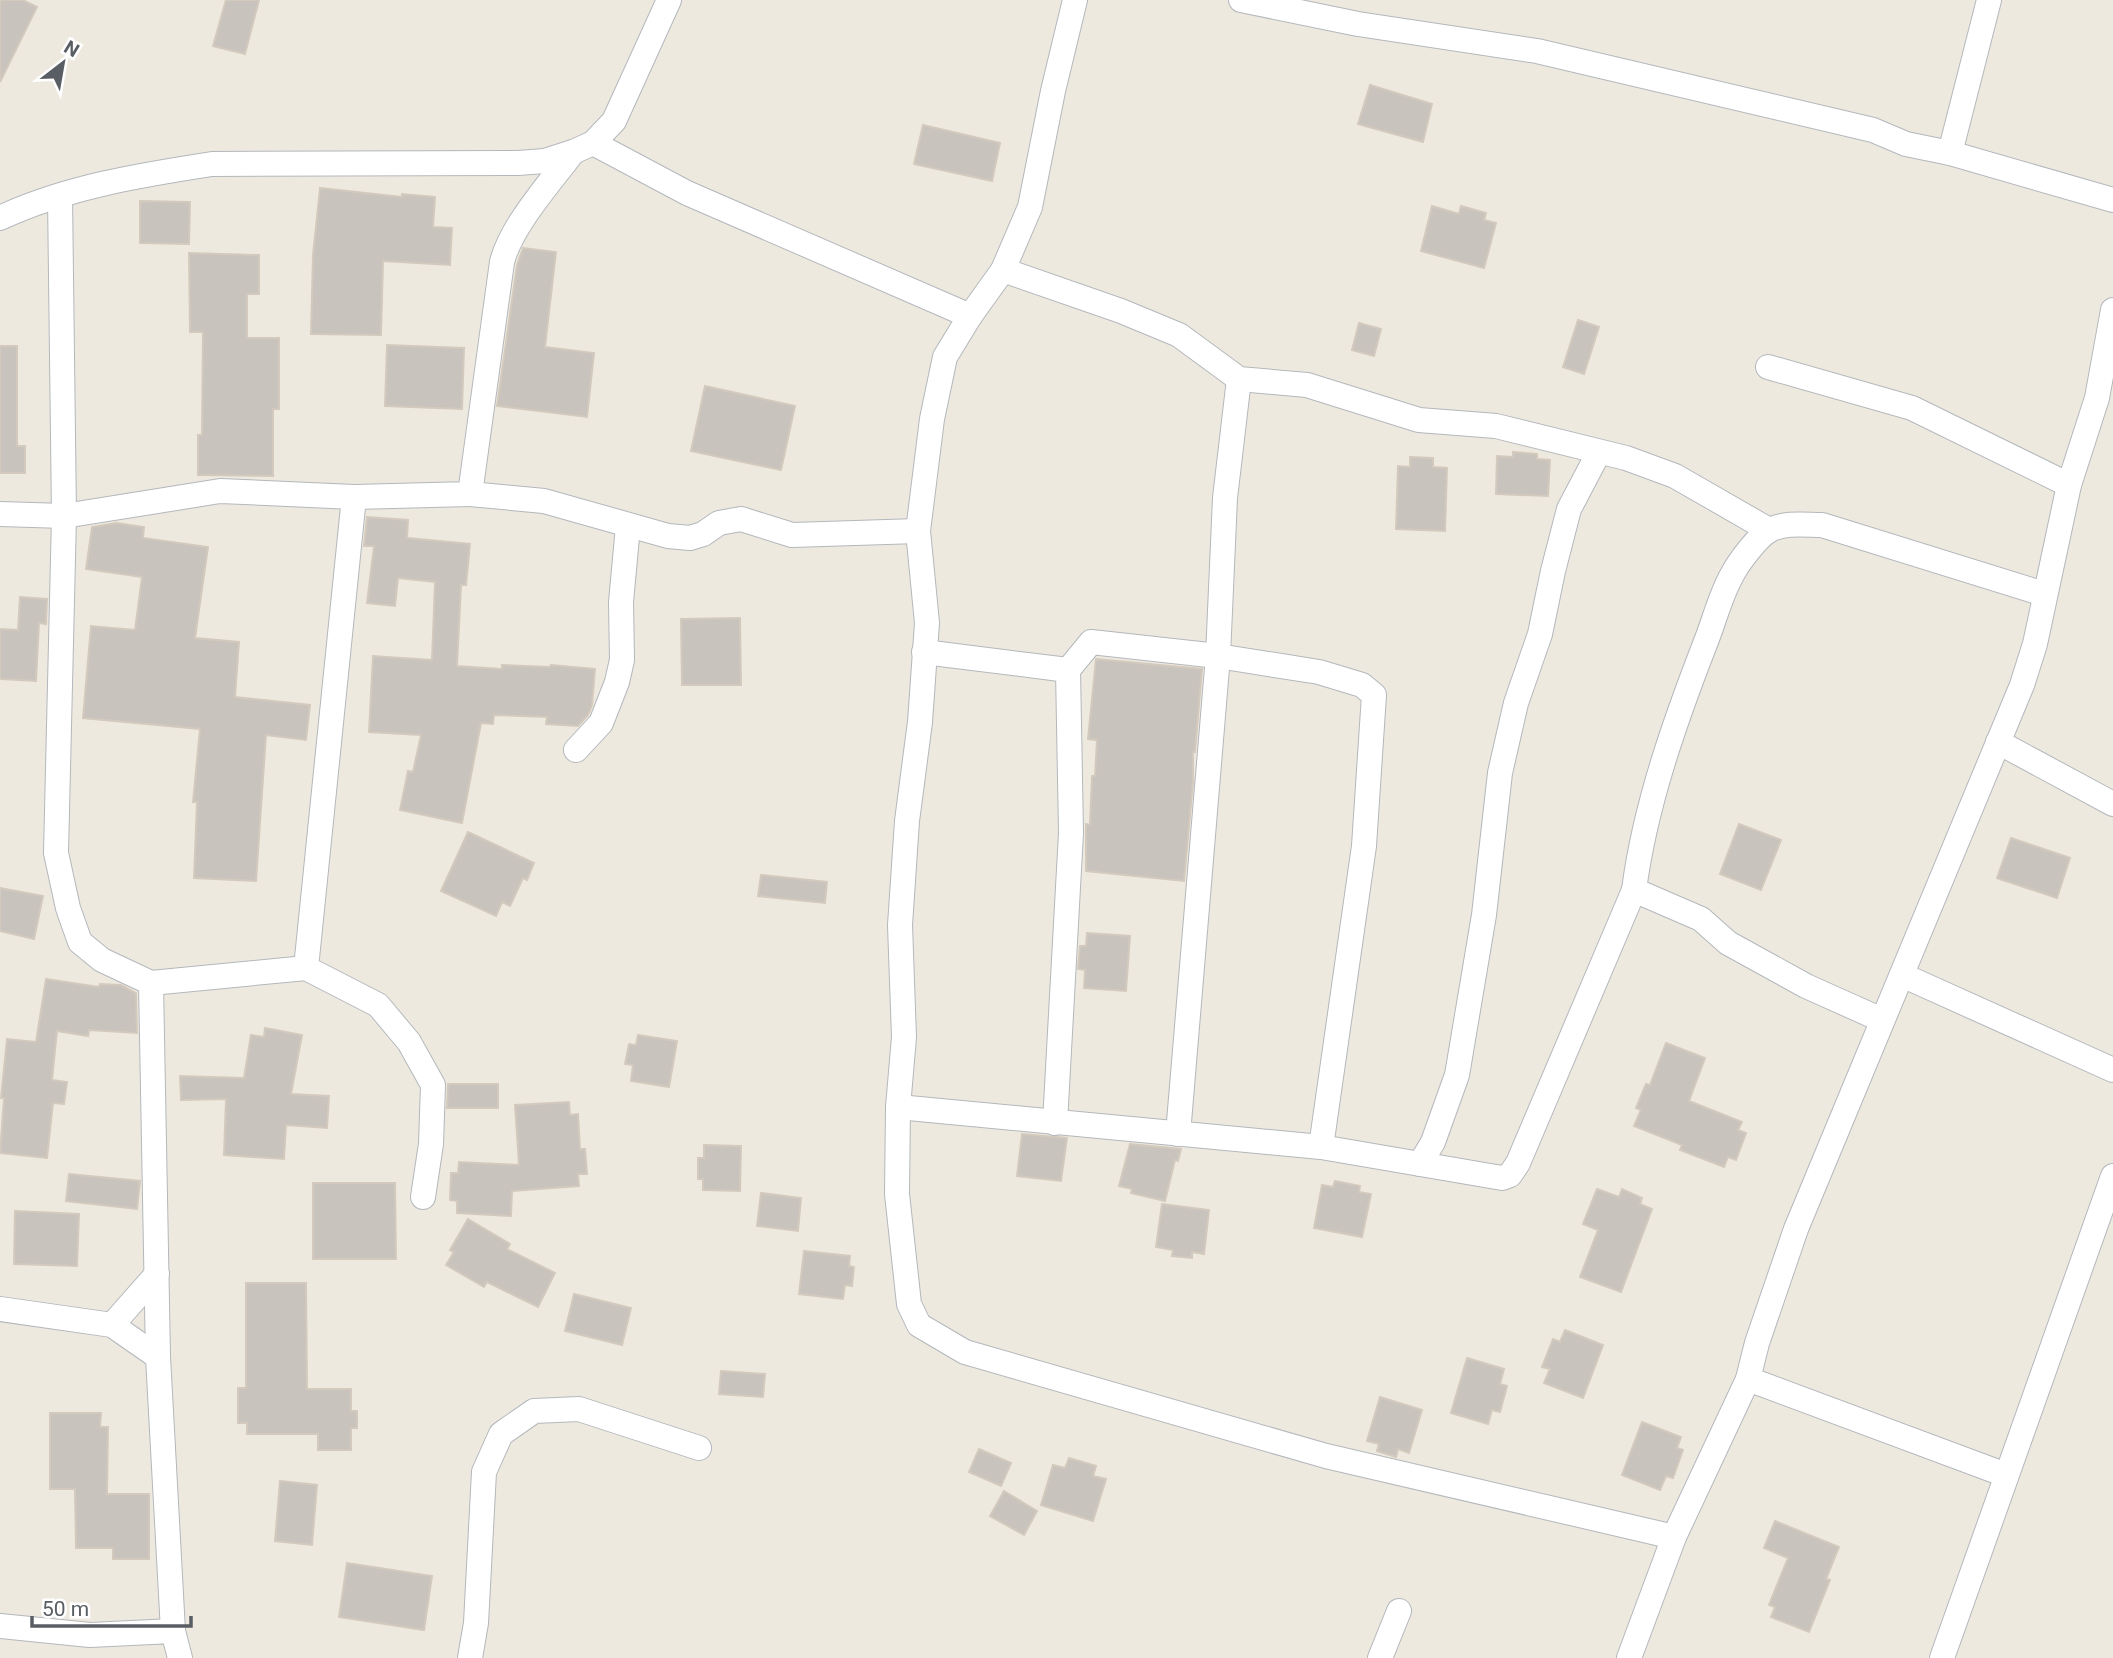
<svg xmlns="http://www.w3.org/2000/svg" width="2113" height="1658" font-family="Roboto,sans-serif">
  <style>
    .building { fill: #c8c3bd; stroke: #d3cabd; stroke-width: 2 }
    .lines { fill: none; stroke-linecap: round; stroke-linejoin: round }
    .street-casing { stroke: #b3b8bc; stroke-width: 26 }
    .street { stroke: #fff; stroke-width: 24 }
  </style>
  <rect width="100%" height="100%" fill="#eee9df"/>
  <g class="building">
    <polygon points="0,0 23,0 37,7 0,82"/>
    <polygon points="226,0 259,0 245,54 213,46"/>
    <polygon points="1370,85 1432,104 1423,142 1358,124"/>
    <polygon points="923,125 1000,143 992,181 914,164"/>
    <polygon points="320,188 402,197 402,194 435,197 433,227 452,228 450,265 383,261 381,335 311,334 313,255"/>
    <polygon points="140,201 190,202 189,244 140,243"/>
    <polygon points="1432,206 1459,214 1461,206 1486,213 1484,220 1496,223 1484,268 1421,251"/>
    <polygon points="523,248 556,252 545,347 594,353 587,417 497,406 517,265"/>
    <polygon points="189,253 259,255 259,294 247,294 247,338 279,338 279,409 273,409 273,476 198,475 198,435 202,435 203,332 190,332"/>
    <polygon points="1578,320 1599,327 1584,374 1563,367"/>
    <polygon points="1359,323 1381,329 1374,356 1352,350"/>
    <polygon points="387,345 464,348 462,409 385,406"/>
    <polygon points="0,346 17,346 17,446 25,446 25,473 0,473"/>
    <polygon points="705,386 795,406 781,470 691,451"/>
    <polygon points="1513,452 1537,454 1537,459 1550,460 1548,496 1496,494 1497,456 1513,457"/>
    <polygon points="1410,457 1433,458 1433,467 1447,468 1445,531 1396,529 1398,466 1410,467"/>
    <polygon points="367,517 408,520 407,538 470,544 466,585 461,585 457,666 502,669 502,665 550,667 551,665 595,669 592,705 588,715 578,726 546,724 547,717 494,715 493,724 481,723 462,823 400,810 408,771 413,772 421,735 369,732 373,656 432,660 435,582 398,578 395,606 367,603 374,546 364,546"/>
    <polygon points="116,523 144,527 143,538 208,547 195,638 239,642 235,697 310,705 306,740 266,735 256,881 194,878 197,802 193,802 200,729 83,718 91,626 135,630 142,577 86,569 92,527"/>
    <polygon points="20,597 47,599 46,624 39,623 36,681 0,679 0,629 18,630"/>
    <polygon points="740,618 741,685 682,685 681,619"/>
    <polygon points="1096,659 1202,669 1195,752 1193,752 1193,782 1184,881 1086,871 1086,824 1090,825 1092,776 1095,776 1097,740 1088,739"/>
    <polygon points="1739,824 1781,840 1761,890 1720,874"/>
    <polygon points="468,832 534,863 527,880 523,878 510,906 502,902 496,916 441,891"/>
    <polygon points="2011,838 2070,858 2057,898 1997,878"/>
    <polygon points="761,875 827,882 825,903 758,896"/>
    <polygon points="0,888 43,896 34,939 0,931"/>
    <polygon points="1087,933 1130,936 1126,991 1084,988 1085,970 1078,969 1080,946 1086,946"/>
    <polygon points="46,979 99,987 100,984 121,985 136,993 137,1033 89,1030 88,1036 57,1031 52,1080 67,1082 64,1104 53,1103 47,1158 0,1153 4,1098 1,1098 7,1039 36,1042"/>
    <polygon points="265,1028 302,1035 291,1094 329,1096 327,1128 286,1125 284,1159 224,1155 226,1099 181,1100 180,1076 244,1078 251,1035 264,1037"/>
    <polygon points="638,1035 677,1041 669,1087 631,1081 633,1065 625,1064 629,1044 636,1045"/>
    <polygon points="1666,1043 1705,1058 1689,1101 1742,1122 1738,1130 1746,1133 1736,1160 1728,1157 1724,1167 1680,1150 1682,1145 1634,1126 1641,1110 1636,1108 1646,1084 1650,1085"/>
    <polygon points="448,1084 498,1084 498,1108 447,1108"/>
    <polygon points="569,1102 570,1115 578,1114 580,1149 585,1149 587,1174 578,1174 579,1186 512,1191 511,1216 457,1213 457,1201 450,1200 451,1173 458,1173 459,1162 519,1165 515,1105"/>
    <polygon points="1022,1134 1067,1138 1061,1181 1017,1176"/>
    <polygon points="1130,1144 1181,1149 1178,1161 1175,1160 1165,1201 1131,1193 1132,1189 1119,1186"/>
    <polygon points="704,1145 741,1146 740,1191 703,1190 703,1179 698,1179 698,1158 704,1158"/>
    <polygon points="69,1174 140,1181 137,1209 66,1201"/>
    <polygon points="1335,1181 1360,1186 1359,1192 1371,1194 1362,1237 1314,1228 1322,1185 1333,1187"/>
    <polygon points="313,1183 395,1183 396,1259 313,1259"/>
    <polygon points="1597,1189 1619,1197 1622,1189 1642,1198 1640,1204 1652,1209 1621,1292 1580,1277 1598,1230 1583,1224"/>
    <polygon points="761,1193 801,1198 798,1231 757,1226"/>
    <polygon points="1162,1204 1209,1210 1204,1254 1192,1252 1192,1258 1172,1256 1173,1250 1156,1247"/>
    <polygon points="15,1211 79,1214 77,1266 14,1264"/>
    <polygon points="468,1219 510,1244 507,1249 555,1273 538,1307 487,1282 484,1287 446,1265 454,1252 450,1250"/>
    <polygon points="804,1251 850,1256 849,1266 854,1267 852,1286 845,1285 843,1299 799,1294"/>
    <polygon points="246,1283 306,1283 307,1389 351,1389 351,1411 357,1411 357,1428 351,1428 351,1450 318,1450 318,1434 247,1434 247,1423 238,1423 238,1388 246,1388"/>
    <polygon points="574,1294 631,1308 622,1345 565,1331"/>
    <polygon points="1565,1330 1603,1345 1583,1398 1544,1383 1550,1369 1542,1367 1553,1339 1560,1342"/>
    <polygon points="1467,1358 1504,1369 1500,1384 1507,1386 1500,1412 1492,1410 1488,1424 1451,1413"/>
    <polygon points="721,1371 765,1374 763,1397 719,1394"/>
    <polygon points="1380,1397 1422,1410 1409,1453 1398,1449 1396,1457 1377,1451 1379,1444 1367,1441"/>
    <polygon points="50,1413 101,1413 100,1427 108,1427 107,1494 149,1494 149,1559 113,1559 113,1548 76,1548 75,1489 50,1489"/>
    <polygon points="1642,1422 1681,1437 1677,1448 1683,1450 1673,1478 1666,1476 1660,1490 1622,1475"/>
    <polygon points="979,1449 1011,1463 1001,1486 969,1472"/>
    <polygon points="1069,1458 1096,1466 1093,1476 1106,1479 1093,1521 1041,1505 1053,1465 1065,1468"/>
    <polygon points="280,1481 317,1485 312,1545 275,1541"/>
    <polygon points="1004,1491 1037,1511 1024,1535 990,1516"/>
    <polygon points="1775,1521 1839,1547 1826,1579 1830,1580 1809,1632 1771,1617 1775,1607 1769,1605 1788,1558 1764,1548"/>
    <polygon points="347,1563 432,1576 424,1630 339,1617"/>
  </g>
  <g class="lines">
    <g class="street-casing">
      <g id="street">
        <polyline points="1075,0 1053,91 1030,207 1003,270 970,316 945,357 932,419 918,531 927,623 920,722 907,821 900,925 904,1037 898,1107 897,1194 909,1304 919,1325 965,1352 1326,1456 1674,1537"/>
        <polyline points="1241,0 1358,24 1537,51 1873,130 1906,144 1950,153 2113,200"/>
        <polyline points="593,143 687,193 970,316"/>
        <polyline points="1950,153 1989,0"/>
        <polyline points="60,196 64,516 56,853 68,908 80,942 102,960 151,983 158,1357 173,1631"/>
        <path d="M 0,218 C 66,187 141,175 212,164 L 518,163 L 545,161 L 573,152 L 593,143 L 614,121 L 669,0"/>
        <polyline points="1003,270 1121,311 1179,335 1239,379 1307,385 1419,420 1496,426 1626,458 1675,476 1769,530"/>
        <polyline points="1768,367 1912,408 2069,485"/>
        <polyline points="470,494 544,501 668,536 690,538 703,534 719,523 741,519 792,535 918,531"/>
        <path d="M 0,514 L 64,516 L 220,491 L 354,497 L 470,494 L 502,262 C 511,226 550,183 573,152"/>
        <polyline points="924,652 1068,670 1071,833 1055,1123"/>
        <polyline points="1068,670 1091,642 1218,656 1319,672 1362,685 1374,695 1364,846 1321,1147"/>
        <polyline points="1998,742 2113,804"/>
        <polyline points="576,750 601,723 617,682 622,660 621,602 628,526"/>
        <polyline points="306,968 354,497"/>
        <polyline points="1902,975 2113,1070"/>
        <polyline points="151,983 306,968 378,1005 409,1042 433,1085 431,1144 423,1197"/>
        <path d="M 1882,1020 L 1806,986 L 1728,943 L 1701,919 L 1634,890 C 1645,806 1674,724 1705,644 C 1714,622 1720,596 1732,575 C 1738,563 1758,536 1770,530 C 1785,522 1806,525 1822,525 L 2044,594"/>
        <polyline points="898,1107 1321,1147 1502,1178 1510,1175 1518,1163 1634,890"/>
        <polyline points="1178,1134 1218,656 1225,498 1239,379"/>
        <polyline points="1420,1164 1433,1142 1457,1075 1484,915 1500,773 1516,703 1540,634 1553,571 1569,509 1599,452"/>
        <polyline points="0,1309 112,1325 158,1357"/>
        <polyline points="112,1325 157,1274"/>
        <polyline points="1748,1379 2006,1475"/>
        <polyline points="0,1626 90,1635 173,1631 180,1658"/>
        <polyline points="470,1658 476,1623 484,1472 501,1434 534,1411 579,1409 699,1448"/>
        <polyline points="1380,1658 1399,1611"/>
        <polyline points="1629,1658 1674,1537 1748,1379 1757,1343 1796,1229 2022,685 2035,644 2069,485 2097,398 2113,310"/>
        <polyline points="1942,1658 2113,1176"/>
      </g>
    </g>
    <use href="#street" class="street"/>
  </g>
  <g transform="translate(63 63) rotate(31)" stroke="#ffffff" stroke-width="5" paint-order="stroke">
  <path d="M0-5L12 26L0 18L-12 26Z" fill="#585e63"/>
  <text y="-10" font-size="19" font-weight="bold" text-anchor="middle" fill="#585e63">N</text>
  </g>
  <path d="M32 1616v10h159v-10" fill="none" stroke="#585e63" stroke-width="3.5"/>
  <text x="42" y="1616" font-size="21" fill="#585e63" stroke="#ffffff" stroke-width="5" paint-order="stroke">50 m</text>
</svg>
